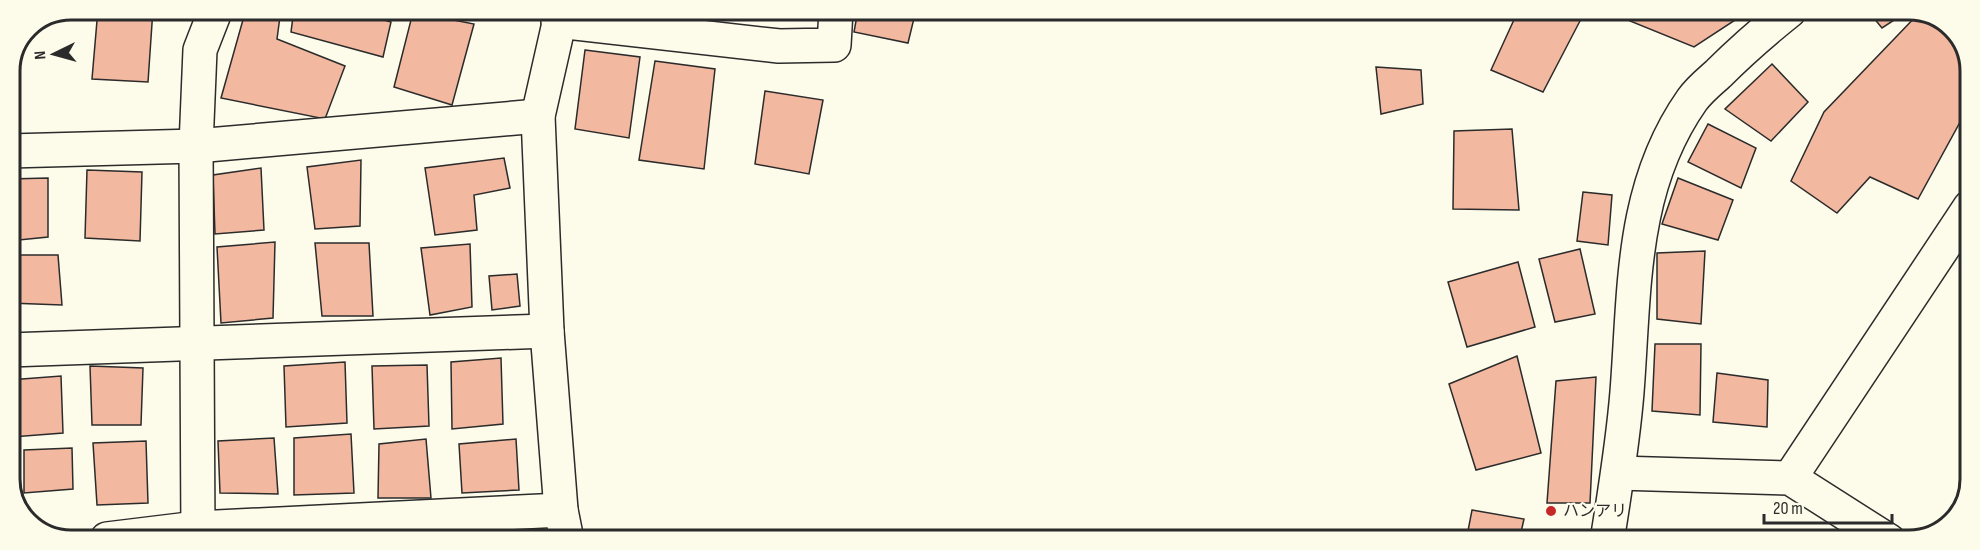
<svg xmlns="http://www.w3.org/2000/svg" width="1980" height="550" font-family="'Sofia Sans Condensed','Noto Sans JP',sans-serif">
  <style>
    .building { fill: #f2b8a0; stroke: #2b2b2b; stroke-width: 1.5 }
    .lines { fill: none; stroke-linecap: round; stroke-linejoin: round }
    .minor-casing { stroke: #2b2b2b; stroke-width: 36 }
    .minor { stroke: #fdfbea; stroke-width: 33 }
    .poi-dot { fill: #c62828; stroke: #fdfbea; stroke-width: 2 }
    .labels { text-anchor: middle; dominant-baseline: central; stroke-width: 4.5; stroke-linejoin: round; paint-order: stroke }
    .poi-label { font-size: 16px; fill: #2b2b2b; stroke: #fdfbea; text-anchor: start }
    .rim { fill: none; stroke: #2b2b2b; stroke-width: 3 }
  </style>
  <rect width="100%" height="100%" fill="#fdfbea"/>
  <g class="building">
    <polygon points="98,9 153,9 148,82 92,79"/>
    <polygon points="246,9 281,9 277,39 345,66 325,119 221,98"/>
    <polygon points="294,9 346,9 391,22 383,57 291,32"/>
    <polygon points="481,9 528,9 525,20"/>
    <polygon points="858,10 916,10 908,43 854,32"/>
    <polygon points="1353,10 1411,10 1409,19 1352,15"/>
    <polygon points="1518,11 1562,11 1581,19 1543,92 1491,70"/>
    <polygon points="1638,11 1749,11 1694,47 1630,21"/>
    <polygon points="1868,11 1908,11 1882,28"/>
    <polygon points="1921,11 1925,11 1956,30 1971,66 1971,102 1918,199 1870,177 1837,213 1791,181 1824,112"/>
    <polygon points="413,12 474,24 452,105 394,87"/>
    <polygon points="585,50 640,57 629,138 575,129"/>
    <polygon points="655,61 715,69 704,169 639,160"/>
    <polygon points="1772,64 1808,102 1771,141 1725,109"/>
    <polygon points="1376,67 1421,70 1423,104 1381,114"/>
    <polygon points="765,91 823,100 809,174 755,164"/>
    <polygon points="1708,124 1756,148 1741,188 1688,162"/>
    <polygon points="1512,129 1519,210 1453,209 1454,131"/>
    <polygon points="504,158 510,188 474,195 477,230 435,235 425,168"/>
    <polygon points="361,160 360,226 315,229 307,167"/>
    <polygon points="261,168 264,230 215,234 213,175"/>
    <polygon points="87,170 142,172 140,241 85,238"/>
    <polygon points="48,178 48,237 9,241 9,179"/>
    <polygon points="1678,178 1733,200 1718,240 1662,224"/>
    <polygon points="1583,192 1612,195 1608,245 1577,241"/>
    <polygon points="275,242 273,318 221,323 217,247"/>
    <polygon points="315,243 369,243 373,316 322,316"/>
    <polygon points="470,244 472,307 430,315 421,248"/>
    <polygon points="1580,249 1595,314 1555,322 1539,259"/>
    <polygon points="1705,251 1701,324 1657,319 1657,253"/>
    <polygon points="9,255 58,255 62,305 9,303"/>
    <polygon points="1518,262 1535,327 1467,347 1448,282"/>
    <polygon points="517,274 520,306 492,310 489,276"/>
    <polygon points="1655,344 1701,344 1700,415 1652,411"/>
    <polygon points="1517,356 1541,453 1476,470 1449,384"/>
    <polygon points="501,358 503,424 452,429 451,362"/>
    <polygon points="345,362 347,423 286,427 284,366"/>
    <polygon points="427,365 429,426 374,429 372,366"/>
    <polygon points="90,366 143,368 141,425 92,425"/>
    <polygon points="1717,373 1768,380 1767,427 1713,422"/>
    <polygon points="61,376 63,433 12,437 9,414 9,380"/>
    <polygon points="1596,377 1590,503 1547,503 1556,381"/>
    <polygon points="351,434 354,493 294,495 294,438"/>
    <polygon points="274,438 278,494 220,493 218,441"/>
    <polygon points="426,439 431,498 378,498 379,444"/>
    <polygon points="516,439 519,490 462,493 459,444"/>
    <polygon points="146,441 148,503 97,505 93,443"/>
    <polygon points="72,448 73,489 24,493 24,450"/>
    <polygon points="1472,510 1524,519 1519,541 1466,541"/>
  </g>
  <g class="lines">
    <g class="minor-casing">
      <g id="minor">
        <polyline points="562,10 538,116 547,331 561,510 567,540"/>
        <polyline points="558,21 779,46 834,45 836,10"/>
        <polyline points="9,151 196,146 538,116"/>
        <polyline points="9,350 547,331"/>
        <polyline points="1618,473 1790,478 1889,541"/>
        <polyline points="1790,478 1970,207"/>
        <polyline points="107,539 197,528 561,510"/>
        <polyline points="198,539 196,146 200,50 216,9"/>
        <path d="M 1607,541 C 1615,491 1623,442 1627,392 C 1635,290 1630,188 1692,100 C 1699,90 1709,82 1718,74 C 1741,51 1764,31 1789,11"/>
      </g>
    </g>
    <use href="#minor" class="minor"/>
  </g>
  <circle class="poi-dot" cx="1551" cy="511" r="6"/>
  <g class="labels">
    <g class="poi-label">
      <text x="1563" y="511">ハンアリ</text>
    </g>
  </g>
  <path d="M0 0H1980V550H0ZM71 20H1909A51 51 0 0 1 1960 71V479A51 51 0 0 1 1909 530H71A51 51 0 0 1 20 479V71A51 51 0 0 1 71 20Z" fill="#fdfbea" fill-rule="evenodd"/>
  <path class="rim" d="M71 20H1909A51 51 0 0 1 1960 71V479A51 51 0 0 1 1909 530H71A51 51 0 0 1 20 479V71A51 51 0 0 1 71 20Z"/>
  <g transform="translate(54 54) rotate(265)" stroke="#fdfbea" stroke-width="4.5" paint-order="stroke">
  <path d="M0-4.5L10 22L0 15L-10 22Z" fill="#2b2b2b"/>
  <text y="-9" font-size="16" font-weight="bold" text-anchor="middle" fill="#2b2b2b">N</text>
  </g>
  <path d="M1764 514v9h128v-9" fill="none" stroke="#2b2b2b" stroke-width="3"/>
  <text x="1773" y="514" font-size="18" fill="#2b2b2b" stroke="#fdfbea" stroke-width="4.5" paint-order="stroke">20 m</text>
</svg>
